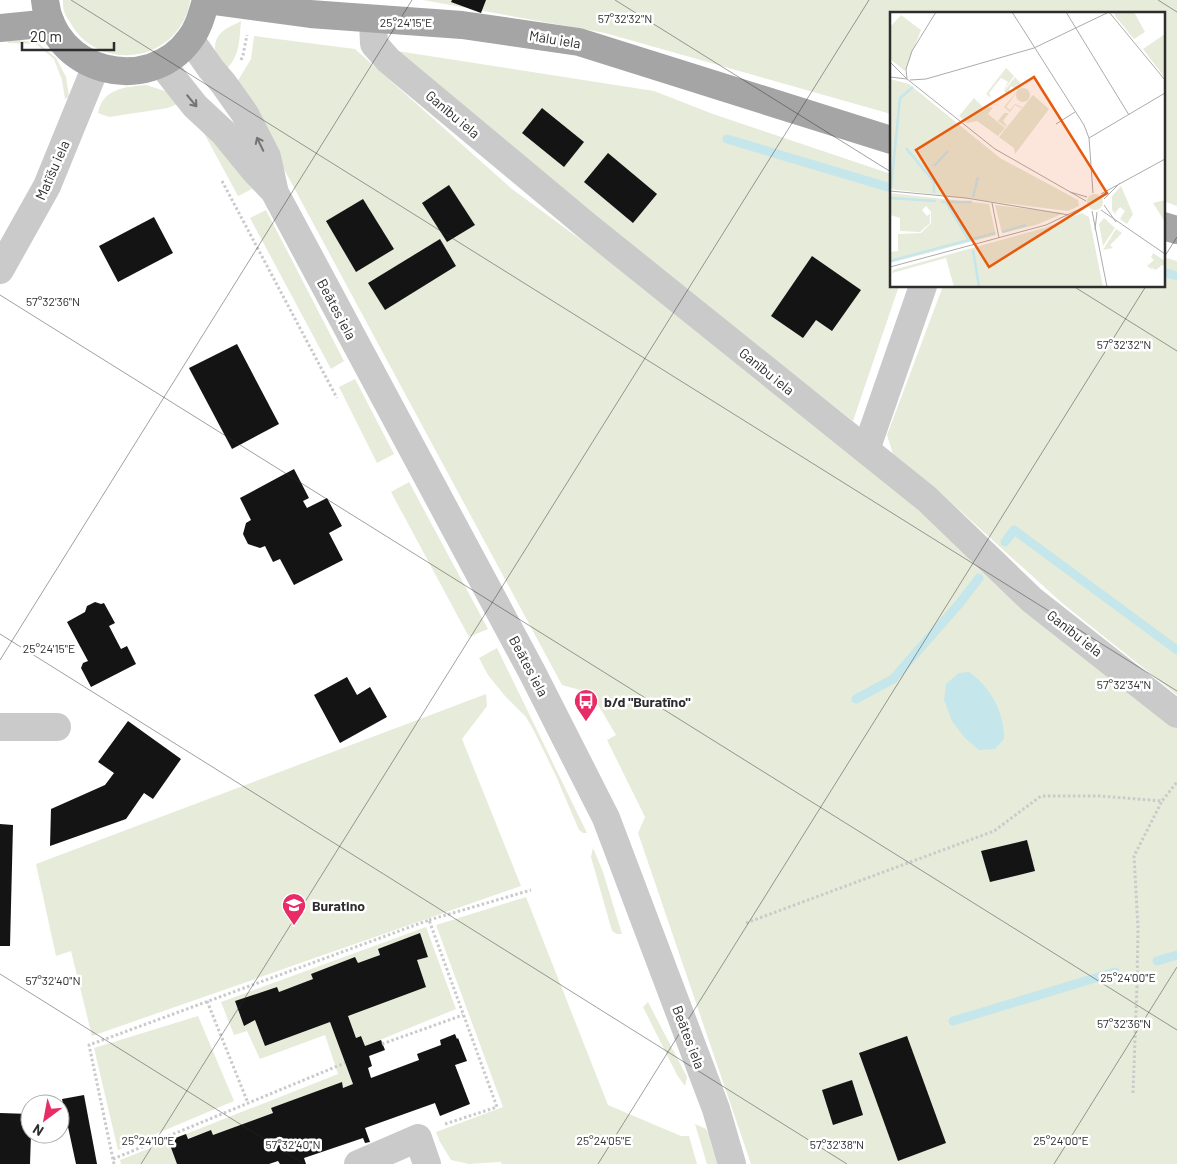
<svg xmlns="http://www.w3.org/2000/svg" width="1177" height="1164" font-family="Barlow,sans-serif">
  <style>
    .green { fill: #e7ebda }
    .water { fill: #c5e6eb }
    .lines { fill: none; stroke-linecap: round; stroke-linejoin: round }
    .stream { stroke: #c5e6eb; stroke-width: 9 }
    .building { fill: #141414 }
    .path { stroke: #cacaca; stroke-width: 3; stroke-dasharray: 2.5 2.5; stroke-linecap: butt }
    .minor { stroke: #cacaca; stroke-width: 28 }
    .major { stroke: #a5a5a5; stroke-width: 28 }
    .oneway { stroke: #747474 }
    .ticks { fill: none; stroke: #2d2d2d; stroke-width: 1; stroke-opacity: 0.45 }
    .labels { text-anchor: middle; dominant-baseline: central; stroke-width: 5; stroke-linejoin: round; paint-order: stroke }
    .street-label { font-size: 14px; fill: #2d2d2d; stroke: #fff }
    .poi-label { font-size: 14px; font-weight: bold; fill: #2d2d2d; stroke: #fff; text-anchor: start }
    .inset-river { fill: none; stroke: #c5e6eb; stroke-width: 2.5 }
    .inset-road { fill: none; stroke: #ababab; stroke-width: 1 }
    .view { fill: #e8590c; fill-opacity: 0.15; stroke: #e8590c; stroke-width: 2.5 }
    .inset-edge { fill: none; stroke: #2d2d2d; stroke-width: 2.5 }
    .ticks-label { font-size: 12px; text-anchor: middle; fill: #2d2d2d; stroke: #fff; stroke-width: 5; stroke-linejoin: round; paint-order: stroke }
  </style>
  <rect width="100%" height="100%" fill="#fff"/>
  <g class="green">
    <path d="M 63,0 L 190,0 C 189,11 184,22 177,31 C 148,67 91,62 70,22 C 68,19 65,15 64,11 C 63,8 63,4 63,0 Z"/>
    <polygon points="423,0 1177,0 1177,206 1163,201 1163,14 891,14 891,114 605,33"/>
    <path d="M 241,21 C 239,43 240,56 224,72 C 217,61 210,45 220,34 C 225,28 234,25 241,21 Z"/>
    <polygon points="254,36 355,49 512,189 607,259 1032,600 1177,728 1177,1164 751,1164 638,833 645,817 607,740 616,735 591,693 562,685 237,82 251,59"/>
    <polygon points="16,40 37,42 56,58 66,77 69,97 65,99 62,80 54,59 36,44 8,43 7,41"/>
    <polygon points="397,51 654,91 713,114 891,174 891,286 899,286 853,421 468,118"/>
    <path d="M 146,85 L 165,91 L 182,102 L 168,108 L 109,117 L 98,113 C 103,88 125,87 146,85 Z"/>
    <polygon points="198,122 227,152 252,189 238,196"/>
    <polygon points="266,210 344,361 331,369 250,218"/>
    <polygon points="1163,257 1177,261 1177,695 1062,603 934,487 893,454 887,435 943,286 1163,286"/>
    <polygon points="355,379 394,454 377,463 339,387"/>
    <polygon points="409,482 488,629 469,637 391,492"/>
    <polygon points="497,648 587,833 583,833 579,830 556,776 534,731 526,717 505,696 488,675 479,658"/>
    <polygon points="486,694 487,706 462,739 521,886 92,1036 71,951 56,956 36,864"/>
    <polygon points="593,848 603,872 622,934 617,934 612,931 591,857"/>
    <polygon points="526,897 608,1105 681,1136 689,1136 697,1164 501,1164 501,1162 469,1164 451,1160 440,1142 436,1132 503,1107 436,925"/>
    <polygon points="426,927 456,1009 365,1046 361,1036 356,1038 348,1016 417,960 428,957 420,933 379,949 380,955 358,963 355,958 313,979 279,992 277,987 236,1001 245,1025 255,1020 265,1046 330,1022 353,1084 343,1088 342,1083 271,1108 273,1113 213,1135 211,1130 170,1145 177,1164 121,1164 120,1160 338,1074 325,1035 260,1059 247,1031 234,1035 221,1002"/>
    <polygon points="648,1002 687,1077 685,1086 677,1075 643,1007"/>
    <polygon points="198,1016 234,1101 118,1150 94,1048"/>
    <polygon points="695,1124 706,1129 712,1139 720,1164 707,1164"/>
  </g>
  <path class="water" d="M 969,672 C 991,688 1004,712 1004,739 L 995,749 L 979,750 L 965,738 L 952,721 L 944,700 L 946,684 L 959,673 Z"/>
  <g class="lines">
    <g class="stream">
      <polyline points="727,139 891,188"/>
      <polyline points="1163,272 1177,276"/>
      <polyline points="1005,542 1014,530 1177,650"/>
      <polyline points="856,699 893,679 959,604 979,578"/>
      <polyline points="1157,961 1177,955"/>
      <polyline points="953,1021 1115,972"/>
    </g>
  </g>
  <g class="building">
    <polygon points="452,0 486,0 481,13 451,2"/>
    <polygon points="542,108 584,142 564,167 522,133"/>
    <polygon points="608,153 657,194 633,223 584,182"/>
    <polygon points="449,185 475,225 447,242 422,203"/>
    <polygon points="363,199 394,249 356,272 326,221"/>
    <polygon points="154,217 173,253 118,282 99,246"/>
    <polygon points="440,239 456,266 385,310 368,283"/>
    <polygon points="812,256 861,290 832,331 816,320 803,338 771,316"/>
    <polygon points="237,344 279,424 232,449 189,368"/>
    <polygon points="294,469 309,498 303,501 307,508 327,498 342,526 329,533 343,560 294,585 280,559 273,562 265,546 260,548 248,544 243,534 246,523 251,520 240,498"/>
    <polygon points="95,602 101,604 104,603 115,623 109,626 121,649 127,646 136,664 91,687 81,668 83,663 88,661 67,622 85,612 87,606"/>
    <polygon points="347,677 357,695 370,687 387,717 340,743 314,695"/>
    <polygon points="128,721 181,759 153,799 144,793 126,819 50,846 51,809 105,785 114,773 98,762"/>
    <polygon points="0,824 13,825 10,946 0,946"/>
    <polygon points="1027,840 1035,871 990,882 981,851"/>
    <polygon points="420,933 428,957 417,960 426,987 348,1016 356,1038 361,1036 365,1046 381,1040 385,1050 369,1056 372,1066 368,1068 371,1078 419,1060 417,1054 441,1045 440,1040 455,1034 457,1039 458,1038 467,1061 455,1065 470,1104 440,1116 435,1103 365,1128 370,1142 365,1143 363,1138 304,1158 306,1164 280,1164 278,1161 269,1164 177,1164 170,1145 172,1144 170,1140 186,1134 188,1139 211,1130 213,1135 273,1113 271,1108 342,1082 343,1088 353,1084 330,1022 265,1046 255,1020 244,1026 235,1001 277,987 279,992 313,979 311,974 355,957 358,963 380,955 378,949"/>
    <polygon points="907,1036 946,1143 898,1161 859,1053"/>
    <polygon points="852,1080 863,1115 833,1125 822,1090"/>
    <polygon points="84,1095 97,1164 76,1164 62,1099"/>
    <polygon points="0,1113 30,1114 30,1134 31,1134 30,1164 0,1164"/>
  </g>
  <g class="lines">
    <g class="path">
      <polyline points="241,60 243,55 247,35"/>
      <polyline points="222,181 337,398"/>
      <polyline points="429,920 531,890"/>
      <polyline points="746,923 994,831 1041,796 1100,796 1162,801 1177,782"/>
      <polyline points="207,1001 248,1103"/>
      <polyline points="382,1044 463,1015"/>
      <polyline points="1133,1093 1137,986 1138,928 1134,856 1162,801"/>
      <polyline points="113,1159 345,1063"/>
      <polyline points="114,1164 89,1045 429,920 497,1107 445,1124"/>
    </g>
    <g class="minor">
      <polyline points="373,20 374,44 388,60 587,226 927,499 1032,600 1177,714"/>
      <polyline points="190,39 211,69 223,83 245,114 267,157 274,189"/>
      <polyline points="161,63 195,106 223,132 254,170 274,191 532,672 606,818 716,1109 732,1164"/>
      <polyline points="0,270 47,186 96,66"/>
      <polyline points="866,450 923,286"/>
      <polyline points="0,727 57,727"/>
      <polyline points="358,1164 418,1138 427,1164"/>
    </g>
    <g class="major">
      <path d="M 45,0 C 52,72 148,97 190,39 C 199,27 202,14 206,0"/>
      <polyline points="206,0 310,14 462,25 579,42 891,140"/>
      <polyline points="0,28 51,23"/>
      <polyline points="1163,226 1177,230"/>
    </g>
  </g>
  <defs><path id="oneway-shaft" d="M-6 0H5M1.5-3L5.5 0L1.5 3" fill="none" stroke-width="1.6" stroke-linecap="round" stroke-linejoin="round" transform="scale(1.25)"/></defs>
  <g class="oneway">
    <use href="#oneway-shaft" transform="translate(192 101) rotate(50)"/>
    <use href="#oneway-shaft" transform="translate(260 144) rotate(-116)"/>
  </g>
  <path class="ticks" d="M 71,0 L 1177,691M 615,0 L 891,172M 1158,0 L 1177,12M 1163,259 L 1177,237M 1073,286 L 1177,351M 0,295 L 1177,1030M 0,634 L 847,1164M 0,660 L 412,0M 0,974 L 304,1164M 141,1164 L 869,0M 598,1164 L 1146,286M 1054,1164 L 1177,967"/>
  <defs>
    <g id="bus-pin" transform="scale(1.25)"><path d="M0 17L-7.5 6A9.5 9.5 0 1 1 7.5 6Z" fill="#e72c66" stroke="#fff"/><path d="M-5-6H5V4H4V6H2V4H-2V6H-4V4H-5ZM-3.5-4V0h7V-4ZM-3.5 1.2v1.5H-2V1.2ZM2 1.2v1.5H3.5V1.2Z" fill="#fff"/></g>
    <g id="school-pin" transform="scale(1.25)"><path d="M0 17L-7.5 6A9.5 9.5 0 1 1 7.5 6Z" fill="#e72c66" stroke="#fff"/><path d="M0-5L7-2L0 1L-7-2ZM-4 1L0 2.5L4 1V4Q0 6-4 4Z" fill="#fff"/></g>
  </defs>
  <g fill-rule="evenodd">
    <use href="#bus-pin" x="586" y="701"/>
    <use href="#school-pin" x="294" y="905"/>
  </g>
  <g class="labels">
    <g class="street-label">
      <text transform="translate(555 39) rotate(9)">Mālu iela</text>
      <text transform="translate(453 114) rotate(40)">Ganību iela</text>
      <text transform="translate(52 170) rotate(-66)">Matīšu iela</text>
      <text transform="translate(337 309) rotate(62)">Beātes iela</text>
      <text transform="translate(767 371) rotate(39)">Ganību iela</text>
      <text transform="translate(1075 633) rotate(38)">Ganību iela</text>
      <text transform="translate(529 666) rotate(62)">Beātes iela</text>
      <text transform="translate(689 1037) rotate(69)">Beātes iela</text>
    </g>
    <g class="poi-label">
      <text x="604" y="701">b/d "Buratīno"</text>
      <text x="312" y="905">Buratino</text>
    </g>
  </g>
  <g transform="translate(890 12)">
    <rect width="275" height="275" fill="#fff"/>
    <path d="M 225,0 L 244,0 L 255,20 L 244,27 L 225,4 ZM 11,3 L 31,18 L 15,59 L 0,47 L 0,15 ZM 275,22 L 275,66 L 253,37 ZM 116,56 L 124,64 L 113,79 L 118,70 L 111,66 L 99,81 L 101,86 L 96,82 ZM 125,65 L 132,73 L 116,95 L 120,98 L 125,92 L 132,95 L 116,115 L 108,109 L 114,101 L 119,101 L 113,109 L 117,114 L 131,96 L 125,93 L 120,100 L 114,95 L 128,78 L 121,74 L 117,83 L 114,79 ZM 0,67 L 19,72 L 110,146 L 188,188 L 189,194 L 178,199 L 0,177 ZM126 83a7 7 0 1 1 14 0a7 7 0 1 1-14 0ZM 143,83 L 159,97 L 125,142 L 124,136 L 109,125 ZM 84,86 L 94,96 L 103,95 L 98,102 L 115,116 L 108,124 L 87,109 L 77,111 L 69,104 ZM 231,174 L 243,202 L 237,212 L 230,207 L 235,199 L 230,195 L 225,201 L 227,205 L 222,198 L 222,184 ZM 0,181 L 99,192 L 106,223 L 0,251 L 0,240 L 8,239 L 8,222 L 31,221 L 41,211 L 41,200 L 36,194 L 32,198 L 37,204 L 40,202 L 40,211 L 30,220 L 10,219 L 10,206 L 0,203 ZM197 190a8 8 0 1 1 16 0a8 8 0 1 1-16 0ZM 275,188 L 275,210 L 263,191 ZM 105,193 L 174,201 L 146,213 L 112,221 ZM 192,201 L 199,205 L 213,275 L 64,275 L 56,246 L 2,261 L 3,258 L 154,216 ZM 214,206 L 225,216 L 213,234 L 209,212 ZM 226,217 L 232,221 L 220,233 L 223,236 L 213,238 ZM 263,241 L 275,249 L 275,254 L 272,253 L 266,258 L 260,255 L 264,259 L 257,254 L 264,248 L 261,245 Z" fill="#e7ebda"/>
    <path class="inset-river" d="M 16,136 L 44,170 L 44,181M 44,154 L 58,139M 1,176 L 10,86 L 23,75M 83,185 L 88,165M 0,186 L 46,189M 51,190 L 82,190M 56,190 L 79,228M 112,220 L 136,213M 83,238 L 89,275M 0,249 L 105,221"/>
    <path class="inset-road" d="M 122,0 L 194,113 L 199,126 L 203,181M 176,0 L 239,103M 219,0 L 275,68M 0,50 L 17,67M 0,65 L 17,67 L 105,137 L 196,189M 17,67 L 16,57 L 22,39 L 46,0M 20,68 L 36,67 L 144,36 L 219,0M 166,112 L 185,100M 199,126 L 275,81M 0,179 L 76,186 L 179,203M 180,180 L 197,185M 211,182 L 275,147M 214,187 L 230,171M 102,191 L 109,226M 214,193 L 226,210M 211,198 L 275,242M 202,199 L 217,275M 205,218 L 207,200M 0,255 L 156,213 L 196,194"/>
    <path class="view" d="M 144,65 L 217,181 L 99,255 L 26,138 Z"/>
    <rect width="275" height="275" class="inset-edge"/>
  </g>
  <g class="ticks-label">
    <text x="625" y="23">57°32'32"N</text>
    <text x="406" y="27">25°24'15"E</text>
    <text x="53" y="306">57°32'36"N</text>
    <text x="1124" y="349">57°32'32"N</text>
    <text x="49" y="653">25°24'15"E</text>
    <text x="1124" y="689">57°32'34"N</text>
    <text x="1128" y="982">25°24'00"E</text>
    <text x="53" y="985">57°32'40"N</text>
    <text x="1124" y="1028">57°32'36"N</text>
    <text x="148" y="1145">25°24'10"E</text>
    <text x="604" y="1145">25°24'05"E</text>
    <text x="1061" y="1145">25°24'00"E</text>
    <text x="293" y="1149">57°32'40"N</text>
    <text x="837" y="1149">57°32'38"N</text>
  </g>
  <g transform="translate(45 1119) rotate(212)"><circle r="24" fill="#ffffff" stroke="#ababab"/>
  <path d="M0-4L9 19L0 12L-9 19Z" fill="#e72c66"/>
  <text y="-8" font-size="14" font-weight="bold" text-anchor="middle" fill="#2d2d2d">N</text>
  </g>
  <path d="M22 42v8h92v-8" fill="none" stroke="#2d2d2d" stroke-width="2.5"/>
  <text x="30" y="42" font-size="15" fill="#2d2d2d" stroke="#ffffff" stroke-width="4" paint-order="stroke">20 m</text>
</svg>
